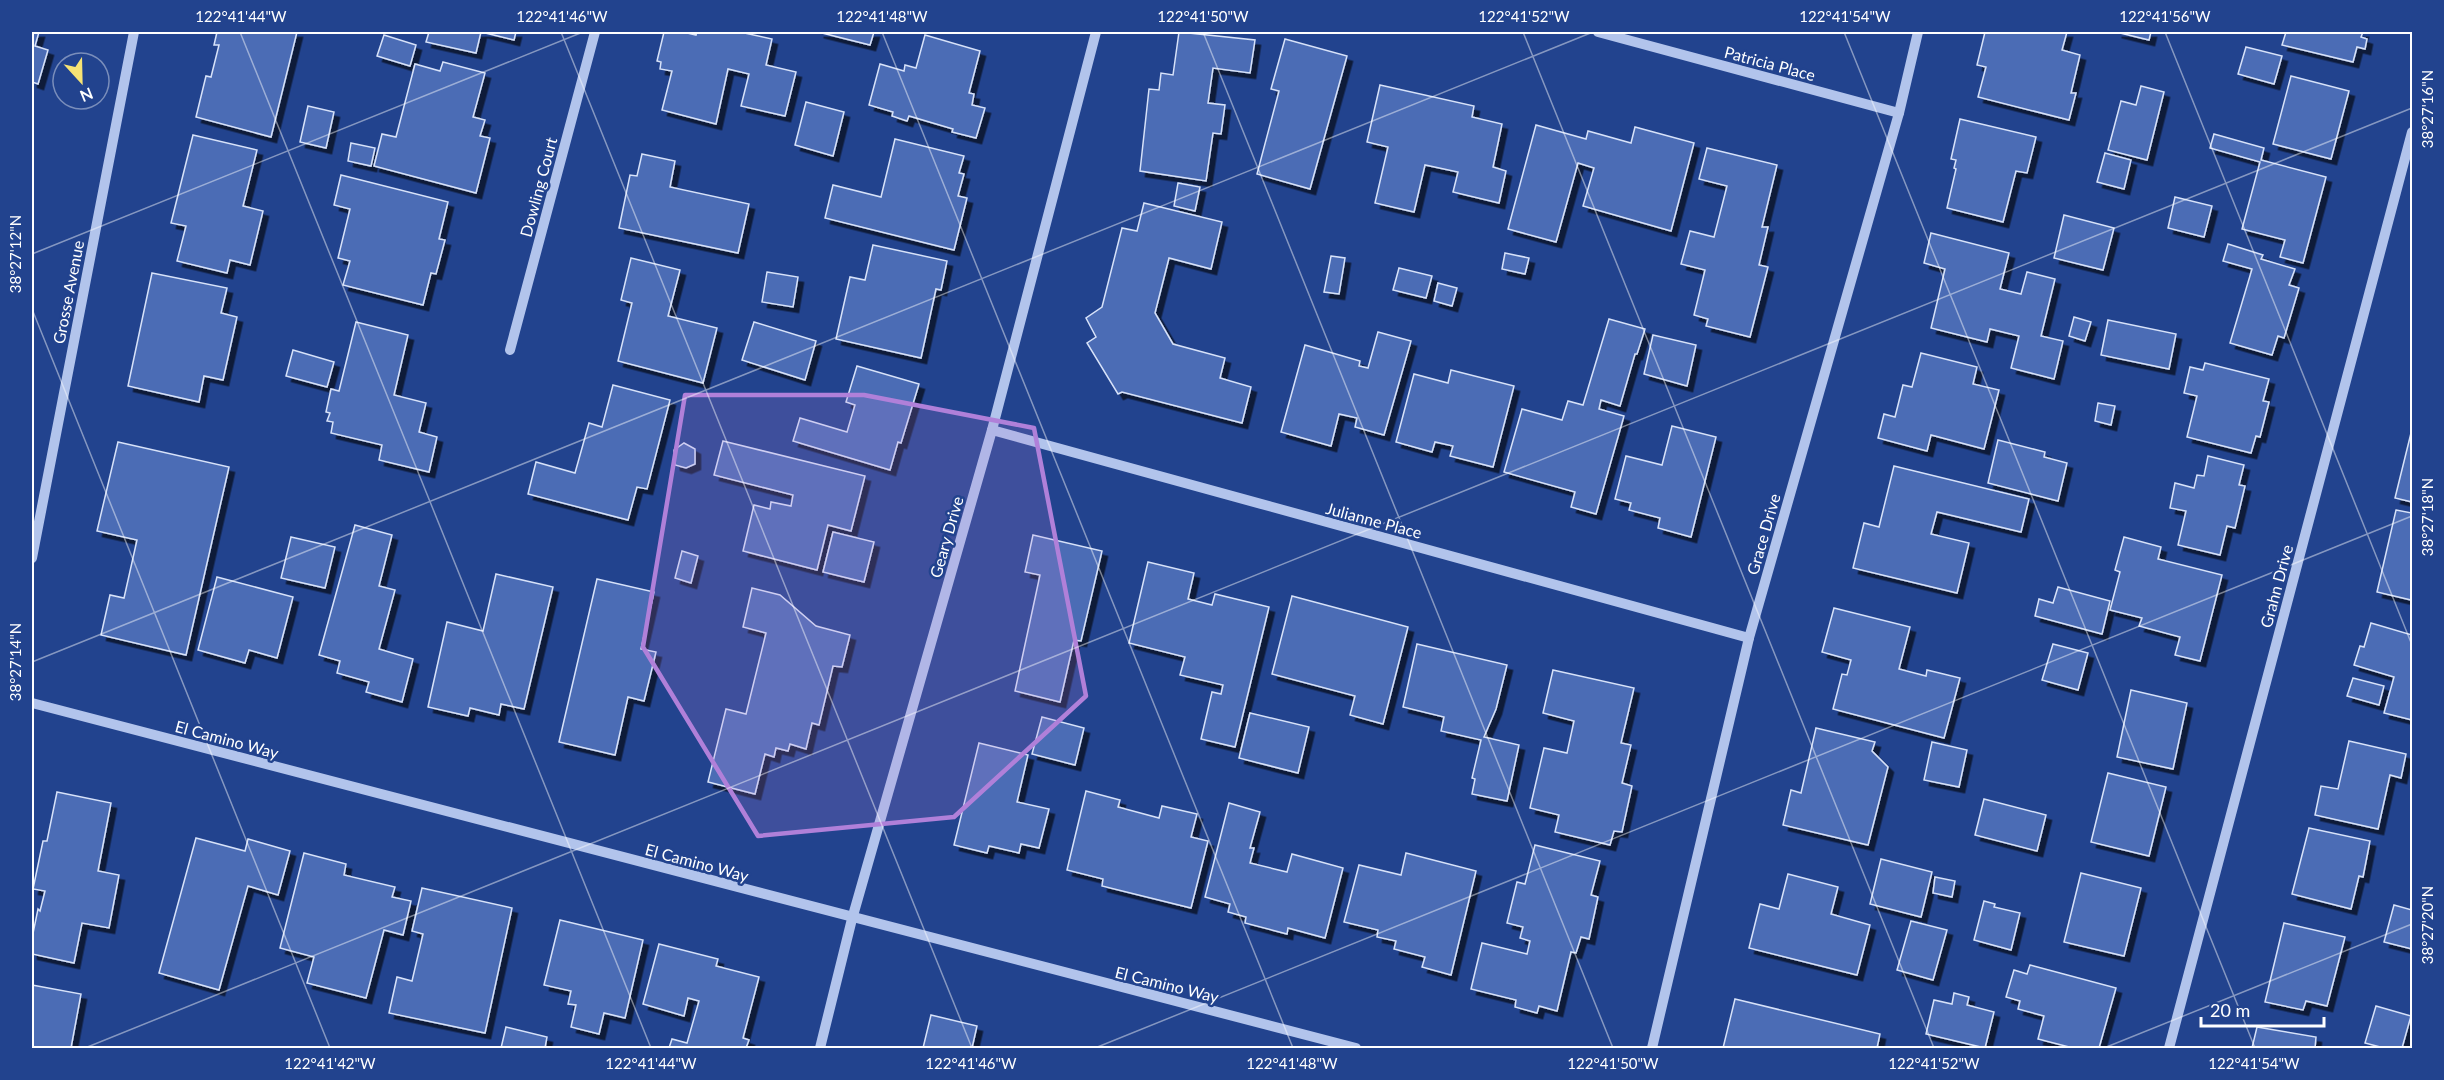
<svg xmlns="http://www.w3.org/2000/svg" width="2444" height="1080" font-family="Lato,sans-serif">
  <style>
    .building { fill: #4b6cb5; stroke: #d7e2f9; stroke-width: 1.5; filter: url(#shadow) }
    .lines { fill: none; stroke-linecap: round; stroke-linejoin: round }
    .minor { stroke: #b2c4ec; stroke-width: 10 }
    .marked { fill: #b080d9; fill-opacity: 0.2; stroke: #b080d9; stroke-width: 4.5; stroke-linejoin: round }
    .ticks { fill: none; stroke: #fff; stroke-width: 1.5; stroke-opacity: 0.45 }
    .labels { text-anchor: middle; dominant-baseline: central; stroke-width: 5; stroke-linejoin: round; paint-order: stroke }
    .street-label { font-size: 16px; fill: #fff; stroke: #22438e }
    .neatline { fill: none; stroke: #fff; stroke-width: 2 }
    .ticks-label { font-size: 15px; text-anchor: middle; fill: #fff }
  </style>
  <defs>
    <filter id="shadow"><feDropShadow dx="5.5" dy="5.5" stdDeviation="0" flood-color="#0009"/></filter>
  </defs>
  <rect width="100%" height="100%" fill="#22438e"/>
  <g class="building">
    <polygon points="32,32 39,32 35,46 48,50 38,84 32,82"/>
    <polygon points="217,32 297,32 271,137 196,117 206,76 211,77 219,45 214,45"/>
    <polygon points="429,32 516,32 514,40 481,32 476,53 426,42"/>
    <polygon points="664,32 683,32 696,35 697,32 740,32 772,39 766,65 796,72 785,116 741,106 749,74 728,69 716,124 662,110 672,71 660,69 661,62 657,61"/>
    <polygon points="818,32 874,32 870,45"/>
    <polygon points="1179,32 1255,40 1250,73 1213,68 1208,103 1225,105 1221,134 1213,133 1206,181 1140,171 1149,89 1159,90 1161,73 1173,75"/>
    <polygon points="1985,32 2067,32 2062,50 2080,55 2071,93 2076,93 2069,120 1978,97 1986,67 1977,65"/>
    <polygon points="2116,32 2151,32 2149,40"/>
    <polygon points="2286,32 2363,32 2361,37 2367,39 2365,49 2357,47 2353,62 2282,45"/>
    <polygon points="384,35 416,45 410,66 377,56"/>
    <polygon points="925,35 980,51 969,93 974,94 972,105 985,108 976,138 952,132 953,129 909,116 907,121 892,116 893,112 869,105 880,64 904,71 905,65 916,68"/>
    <polygon points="1285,39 1347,56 1310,189 1257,174 1279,91 1271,89"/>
    <polygon points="2246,47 2282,56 2274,84 2238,74"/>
    <polygon points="443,62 485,73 473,117 485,120 480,136 490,138 476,193 374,166 382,134 396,137 415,64 440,71"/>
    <polygon points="2291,76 2349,91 2331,159 2273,144"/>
    <polygon points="1380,85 1474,106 1472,117 1502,124 1493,167 1506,171 1499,203 1453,192 1458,172 1425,165 1414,212 1375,203 1388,147 1367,142"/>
    <polygon points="2141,86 2164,92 2147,160 2108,150 2121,101 2136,105"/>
    <polygon points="806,102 844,112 833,156 795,145"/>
    <polygon points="308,106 334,112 326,148 300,142"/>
    <polygon points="1960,119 2036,137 2027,173 2016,171 2003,222 1947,208 1956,169 1954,168 1956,160 1951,159"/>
    <polygon points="1536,125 1586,139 1588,131 1631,143 1635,127 1694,143 1671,231 1583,206 1594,168 1578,163 1556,242 1508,229"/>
    <polygon points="2214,134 2264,148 2261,160 2326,177 2303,263 2280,257 2285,240 2242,229 2260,162 2210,148"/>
    <polygon points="193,135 257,150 243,206 263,211 250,265 230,260 227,273 177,261 186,226 171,223"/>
    <polygon points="895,139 964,156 959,173 964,174 958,196 967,198 954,250 825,218 833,185 881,197"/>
    <polygon points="351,143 375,148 371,166 348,161"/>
    <polygon points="1707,148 1777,165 1762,227 1768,227 1759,265 1768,267 1750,337 1706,326 1708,319 1694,315 1705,270 1681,264 1690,231 1714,237 1727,186 1699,179"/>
    <polygon points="2105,153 2131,160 2124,189 2097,182"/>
    <polygon points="642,154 675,161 670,187 749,204 738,253 619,228 630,175 637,176"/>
    <polygon points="341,175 448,202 439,239 445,240 436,274 431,273 423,305 343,285 350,261 338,258 350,209 334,205"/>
    <polygon points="1178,183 1200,187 1195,211 1174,206"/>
    <polygon points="2175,197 2212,206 2204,237 2168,228"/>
    <polygon points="1144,203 1222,222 1211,269 1169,258 1155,313 1173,344 1225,358 1220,378 1251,387 1242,423 1122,392 1118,394 1087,343 1096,337 1086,318 1102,307 1122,228 1137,231"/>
    <polygon points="2064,215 2114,228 2103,270 2054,258"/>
    <polygon points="1931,233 2009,253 2000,289 2021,294 2027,272 2055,279 2041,336 2063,341 2054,379 2011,368 2019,336 1990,329 1987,342 1931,328 1945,269 1924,263"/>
    <polygon points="2228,244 2263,255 2261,259 2295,269 2289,285 2299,288 2284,338 2278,336 2272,355 2230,343 2252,269 2223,261"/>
    <polygon points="873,245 947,261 941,290 936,289 921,358 836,339 850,277 865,280"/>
    <polygon points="1505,253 1529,258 1525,274 1502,269"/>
    <polygon points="1331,256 1345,258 1339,294 1324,292"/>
    <polygon points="631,258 680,270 668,316 717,328 703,383 618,361 632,303 621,300"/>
    <polygon points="1399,268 1432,276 1426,298 1393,290"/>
    <polygon points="767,272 798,277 793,307 762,302"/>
    <polygon points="152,273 227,288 221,313 237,317 223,380 204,376 199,402 128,386"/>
    <polygon points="1438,283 1457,288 1452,306 1434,301"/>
    <polygon points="2074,317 2091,322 2085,341 2069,336"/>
    <polygon points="1609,319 1645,329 1637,354 1635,354 1620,406 1601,400 1599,409 1624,416 1596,514 1571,507 1575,492 1504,472 1522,409 1562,420 1568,401 1583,405"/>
    <polygon points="2108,320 2176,334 2169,369 2101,355"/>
    <polygon points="356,322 408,335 394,395 426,403 419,432 437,437 429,472 379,460 382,445 331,433 333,422 327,421 330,413 326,412 331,389 339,391"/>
    <polygon points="754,322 816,341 805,380 742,360"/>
    <polygon points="1378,332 1411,341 1384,435 1355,427 1357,418 1339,414 1331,446 1281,432 1305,345 1360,361 1359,366 1368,368"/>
    <polygon points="1653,335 1696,345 1687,386 1644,374"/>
    <polygon points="293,350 334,362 327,387 286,376"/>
    <polygon points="1921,353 1977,367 1973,384 1999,390 1984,449 1931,435 1927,451 1878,438 1884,414 1895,417 1903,385 1912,387"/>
    <polygon points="2205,363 2269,379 2263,401 2269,402 2260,437 2256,436 2251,453 2187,437 2197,396 2184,393 2190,367 2203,370"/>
    <polygon points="857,366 919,384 901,443 898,442 890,470 793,441 800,418 847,432 855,405 846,402"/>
    <polygon points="1451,370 1514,386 1493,467 1450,456 1453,446 1435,442 1432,452 1396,442 1414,374 1448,383"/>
    <polygon points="613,385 670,400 647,489 637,487 628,520 528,494 536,462 575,473 589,423 602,427"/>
    <polygon points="2098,403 2115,406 2111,425 2095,421"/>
    <polygon points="1672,426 1716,437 1691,537 1658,528 1660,518 1629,510 1631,503 1615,499 1626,456 1662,465"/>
    <polygon points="2412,429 2412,502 2395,498"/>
    <polygon points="1998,440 2045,452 2044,457 2067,463 2058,501 1988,483"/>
    <polygon points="723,441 865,476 851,531 828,525 817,570 743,551 754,505 770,509 771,502 791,506 793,495 714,475"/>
    <polygon points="118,442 229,467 186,655 101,635 110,595 124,598 137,540 97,531"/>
    <polygon points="684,443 695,449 695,464 686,468 675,465 674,450"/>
    <polygon points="2208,456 2244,465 2239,485 2245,486 2235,528 2227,526 2220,555 2178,545 2186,511 2170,508 2175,483 2194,488 2197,475 2204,476"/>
    <polygon points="1894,466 2029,499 2021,532 1937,512 1931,534 1969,543 1957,593 1853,568 1864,523 1879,527"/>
    <polygon points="2396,510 2412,513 2411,600 2377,592"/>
    <polygon points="355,525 392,535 379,586 395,590 379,649 413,659 402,702 366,692 369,682 337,673 340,661 319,655"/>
    <polygon points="833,532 874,542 864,582 823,572"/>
    <polygon points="1033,535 1102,551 1081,641 1074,640 1060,702 1015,691 1040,575 1025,572"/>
    <polygon points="291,537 335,547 325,588 281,578"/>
    <polygon points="2124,537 2161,547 2158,559 2222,575 2200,661 2175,655 2180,637 2139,626 2142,618 2110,610 2120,572 2115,570"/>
    <polygon points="682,551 698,556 691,583 675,578"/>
    <polygon points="1148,562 1194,573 1188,599 1212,605 1215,594 1269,607 1235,747 1201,739 1212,692 1221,694 1223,685 1180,675 1185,657 1129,643"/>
    <polygon points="496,574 553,587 524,709 501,704 499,715 470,708 468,716 428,707 447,622 483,631"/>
    <polygon points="217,577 293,597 277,658 249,650 245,663 198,650"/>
    <polygon points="597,579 654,592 641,649 656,652 644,701 628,697 615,755 559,742"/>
    <polygon points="2058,587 2110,601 2102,634 2035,616 2039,599 2053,603"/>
    <polygon points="752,588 780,595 816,626 850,635 842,667 833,666 819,725 812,723 806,749 790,744 788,751 776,748 774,757 765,754 755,794 708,782 726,709 746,714 766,633 743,627"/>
    <polygon points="1292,596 1408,627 1383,724 1350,715 1355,696 1272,674"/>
    <polygon points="1834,608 1910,627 1899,669 1926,676 1927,670 1960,678 1944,738 1833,709 1842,674 1847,675 1851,660 1822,652"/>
    <polygon points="2371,623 2412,635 2412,720 2384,713 2394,677 2354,665 2360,646 2364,647"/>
    <polygon points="1417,644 1507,665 1496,709 1484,737 1519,745 1507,801 1472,794 1475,779 1472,778 1481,740 1441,731 1444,717 1403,707"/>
    <polygon points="2053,644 2088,653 2078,690 2042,680"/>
    <polygon points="1553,670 1634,688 1621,743 1631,745 1622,783 1632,786 1622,832 1614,831 1610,845 1555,832 1559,815 1530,808 1544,748 1567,753 1574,721 1543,713"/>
    <polygon points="2353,678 2384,686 2379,705 2347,696"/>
    <polygon points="2131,690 2187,703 2173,769 2117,757"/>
    <polygon points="1250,713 1309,727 1298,773 1239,758"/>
    <polygon points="1042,717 1084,728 1075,765 1032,754"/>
    <polygon points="1816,728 1875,742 1872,751 1888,767 1868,845 1783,825 1791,790 1801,793"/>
    <polygon points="2349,741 2406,754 2401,778 2390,775 2378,829 2315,815 2321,786 2338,789"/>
    <polygon points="1932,742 1967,750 1959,787 1924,780"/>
    <polygon points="979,743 1028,755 1017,802 1049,809 1039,848 1021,844 1019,853 989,846 987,853 954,845"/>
    <polygon points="2108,773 2166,787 2149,856 2091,842"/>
    <polygon points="1086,791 1120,800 1118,807 1159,818 1162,806 1197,814 1191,837 1208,841 1191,908 1102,886 1103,879 1067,870"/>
    <polygon points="57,792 111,803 98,871 119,875 109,928 82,923 74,963 32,954 32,938 38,909 40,911 45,891 33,889 43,841 47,841"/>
    <polygon points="1984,799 2046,815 2037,851 1975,835"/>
    <polygon points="1229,803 1260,812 1250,848 1254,848 1250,863 1287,872 1292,854 1343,868 1325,938 1288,928 1287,934 1245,923 1246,917 1228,912 1230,904 1205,897"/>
    <polygon points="2309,828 2370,841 2363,877 2359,876 2351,909 2292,894"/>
    <polygon points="196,838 245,851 248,839 290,851 278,895 248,886 219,990 159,973"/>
    <polygon points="1535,845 1600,861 1591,895 1598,897 1589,939 1581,937 1576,953 1571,952 1557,1011 1539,1006 1537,1013 1515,1007 1516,1000 1471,989 1482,943 1527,954 1530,941 1520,938 1523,927 1507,923 1517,882 1525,884"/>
    <polygon points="304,853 346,864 344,875 395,887 392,897 411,901 403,935 384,930 366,998 307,983 314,957 280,948"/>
    <polygon points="1406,853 1476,871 1451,975 1422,967 1425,957 1394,949 1396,941 1377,937 1378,930 1344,922 1359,865 1401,875"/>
    <polygon points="1881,859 1932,872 1921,917 1870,904"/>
    <polygon points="2081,873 2141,888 2124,956 2064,942"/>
    <polygon points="1788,874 1838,887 1831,914 1870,925 1857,975 1749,948 1760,904 1779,909"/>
    <polygon points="1935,877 1955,881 1952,897 1933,893"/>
    <polygon points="422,888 512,908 485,1033 389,1013 397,977 412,981 423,934 412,931"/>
    <polygon points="1984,901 1995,904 1994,907 2020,913 2011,950 1974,940"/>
    <polygon points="2394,905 2412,910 2412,949 2384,942"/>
    <polygon points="560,920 643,940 625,1018 604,1013 599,1034 571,1027 576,1005 568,1004 571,991 544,985"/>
    <polygon points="1911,921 1947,930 1933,980 1897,970"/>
    <polygon points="2284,923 2345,937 2327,1006 2306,1001 2303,1010 2265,1002"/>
    <polygon points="659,944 718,959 716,966 759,977 743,1038 749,1040 746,1048 669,1048 672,1039 687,1043 699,1001 688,998 684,1016 643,1004"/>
    <polygon points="2030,965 2116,988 2099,1048 2073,1048 2038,1039 2044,1016 2018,1009 2020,1001 2006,997 2014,970 2027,974"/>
    <polygon points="32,985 81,994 71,1048 32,1048"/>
    <polygon points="1954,993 1969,997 1967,1005 1994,1012 1985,1048 1926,1034 1934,1000 1952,1004"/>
    <polygon points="1735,999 1880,1034 1877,1048 1723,1048"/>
    <polygon points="2376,1006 2411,1016 2402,1048 2384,1048 2365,1043"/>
    <polygon points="931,1015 977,1026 972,1048 923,1048"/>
    <polygon points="506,1027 547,1037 545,1048 501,1048"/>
    <polygon points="2257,1027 2316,1037 2315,1048 2252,1048"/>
  </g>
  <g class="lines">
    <g class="minor">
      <polyline points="1598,32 1899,113"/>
      <polyline points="510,350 595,32"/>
      <polyline points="992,430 1749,638"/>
      <polyline points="32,558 134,32"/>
      <polyline points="32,703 1356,1048"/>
      <polyline points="820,1048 852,919 992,430 1096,32"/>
      <polyline points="1652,1048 1749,638 1899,113 1918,32"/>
      <polyline points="2169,1048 2412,132"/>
    </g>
  </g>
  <path class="marked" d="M 685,395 L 864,395 L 1034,428 L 1086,696 L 954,817 L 758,836 L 643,647 Z"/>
  <path class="ticks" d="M 240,32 L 651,1048M 561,32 L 972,1048M 882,32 L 1293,1048M 1203,32 L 1613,1048M 1523,32 L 1934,1048M 1844,32 L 2255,1048M 2165,32 L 2412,645M 32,254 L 583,32M 32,309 L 330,1048M 32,662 L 1593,32M 85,1048 L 2412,108M 1095,1048 L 2412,516M 2104,1048 L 2412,924"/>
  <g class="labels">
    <g class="street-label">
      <text transform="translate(1770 63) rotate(15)">Patricia Place</text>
      <text transform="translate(538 187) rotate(-75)">Dowling Court</text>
      <text transform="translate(68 292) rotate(-79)">Grosse Avenue</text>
      <text transform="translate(1374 520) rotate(15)">Julianne Place</text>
      <text transform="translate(1763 534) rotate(-74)">Grace Drive</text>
      <text transform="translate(946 537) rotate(-74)">Geary Drive</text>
      <text transform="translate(2276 586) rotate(-75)">Grahn Drive</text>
      <text transform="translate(227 739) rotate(15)">El Camino Way</text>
      <text transform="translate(697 862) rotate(15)">El Camino Way</text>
      <text transform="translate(1167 984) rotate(14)">El Camino Way</text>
    </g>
  </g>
  <rect width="2444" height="1080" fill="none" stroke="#22438e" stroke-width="66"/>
  <g transform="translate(81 81) rotate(158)"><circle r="28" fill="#22438e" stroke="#7a8ebb" stroke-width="1.5"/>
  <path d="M0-4.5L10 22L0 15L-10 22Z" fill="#f7e374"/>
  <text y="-9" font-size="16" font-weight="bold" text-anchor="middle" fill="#ffffff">N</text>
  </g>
  <path d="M2201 1017v9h123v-9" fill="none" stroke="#ffffff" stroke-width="3"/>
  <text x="2210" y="1017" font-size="18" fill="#ffffff" stroke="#22438e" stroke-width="4.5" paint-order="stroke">20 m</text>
  <rect x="33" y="33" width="2378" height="1014" class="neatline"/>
  <g class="ticks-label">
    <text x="241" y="22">122°41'44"W</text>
    <text x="562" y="22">122°41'46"W</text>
    <text x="882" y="22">122°41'48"W</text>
    <text x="1203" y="22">122°41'50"W</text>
    <text x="1524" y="22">122°41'52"W</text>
    <text x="1845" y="22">122°41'54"W</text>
    <text x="2165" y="22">122°41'56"W</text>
    <text transform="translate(2428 109) rotate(-90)" y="5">38°27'16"N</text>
    <text transform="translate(16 254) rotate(-90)" y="5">38°27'12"N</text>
    <text transform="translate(2428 517) rotate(-90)" y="5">38°27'18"N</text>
    <text transform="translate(16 662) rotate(-90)" y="5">38°27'14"N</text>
    <text transform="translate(2428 925) rotate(-90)" y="5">38°27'20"N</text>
    <text x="330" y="1069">122°41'42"W</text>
    <text x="651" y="1069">122°41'44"W</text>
    <text x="971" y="1069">122°41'46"W</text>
    <text x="1292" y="1069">122°41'48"W</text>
    <text x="1613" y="1069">122°41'50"W</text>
    <text x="1934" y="1069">122°41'52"W</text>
    <text x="2254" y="1069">122°41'54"W</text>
  </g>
</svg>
